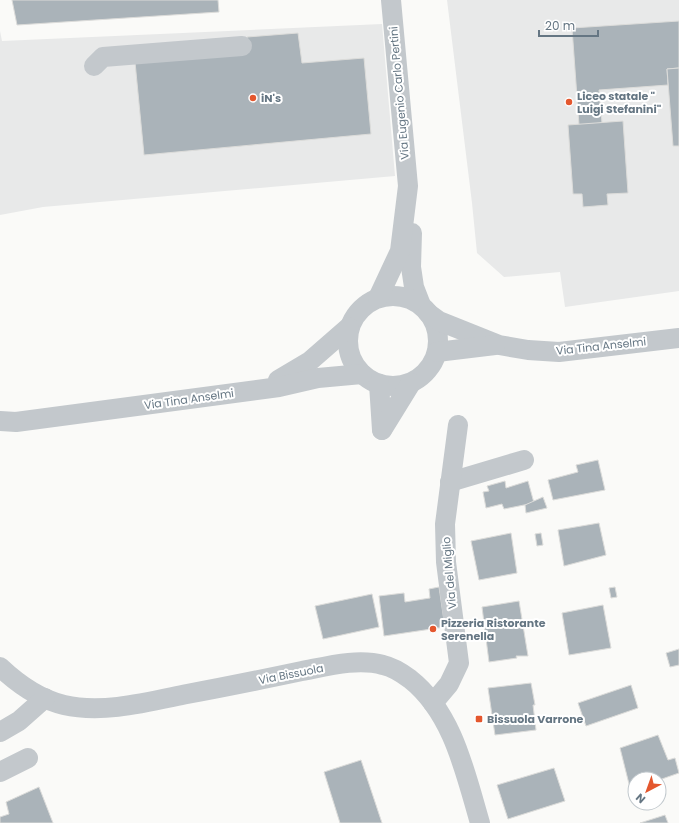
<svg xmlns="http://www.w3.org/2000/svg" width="679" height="823" font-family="Poppins,sans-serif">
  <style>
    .built { fill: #e8e9e9 }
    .building { fill: #aab3b9; stroke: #dcdcda }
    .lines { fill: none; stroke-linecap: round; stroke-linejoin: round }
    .minor { stroke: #c3c8cc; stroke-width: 20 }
    .poi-dot { fill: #e4572e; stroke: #fff; stroke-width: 1.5 }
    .labels { text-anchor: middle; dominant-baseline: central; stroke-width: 4; stroke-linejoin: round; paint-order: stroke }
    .street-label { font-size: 11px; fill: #657683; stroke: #fff }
    .poi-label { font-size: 11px; font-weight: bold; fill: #657683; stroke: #fff; text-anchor: start }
  </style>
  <rect width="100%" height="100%" fill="#fafaf8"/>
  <g class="built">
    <polygon points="447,0 679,0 679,291 565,307 560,272 504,277 477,253 472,203"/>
    <polygon points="382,24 395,176 43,207 0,215 0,31 2,41"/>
  </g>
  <g class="building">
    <polygon points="12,0 218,0 219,12 17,25"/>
    <polygon points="679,21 679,68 667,69 668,85 599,90 602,123 579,125 572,28"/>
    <polygon points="298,33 302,63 364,58 371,134 144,155 135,62 248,53 247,37"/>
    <polygon points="679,68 679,146 673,146 667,69"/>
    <polygon points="623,121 628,193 607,194 608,205 583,207 582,194 573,194 568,125"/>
    <polygon points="598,460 605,490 553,500 548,480 578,472 576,465"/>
    <polygon points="505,481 506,488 528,481 534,503 504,509 502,504 486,508 483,492 489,491 487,486"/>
    <polygon points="543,497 547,508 526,513 525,505"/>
    <polygon points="599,523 606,555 564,566 558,530"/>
    <polygon points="511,533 517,573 479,580 471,541"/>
    <polygon points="541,533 543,545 537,546 535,534"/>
    <polygon points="439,587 445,627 384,636 379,596 404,593 405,602 430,598 429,589"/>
    <polygon points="615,587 617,597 611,598 609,588"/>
    <polygon points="372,594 379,627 323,639 315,606"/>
    <polygon points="519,601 528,656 516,656 517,658 489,662 482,607"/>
    <polygon points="603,605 611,648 569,655 562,613"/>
    <polygon points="679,649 679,665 670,667 666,653"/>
    <polygon points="531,683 535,705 533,705 536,730 495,735 488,688"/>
    <polygon points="631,685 638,708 586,726 578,703"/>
    <polygon points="658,735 668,760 675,758 679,773 659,780 635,779 635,787 630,788 620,748"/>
    <polygon points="361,760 382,823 340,823 324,772"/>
    <polygon points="554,768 565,801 508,819 497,785"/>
    <polygon points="39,787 53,823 0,823 0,817 9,814 6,802"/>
    <polygon points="665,815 668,823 640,823"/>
  </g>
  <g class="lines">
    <g class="minor">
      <polyline points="94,66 103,57 242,46"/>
      <polyline points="412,233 411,267 414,287 421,305"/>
      <circle cx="393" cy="341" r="45"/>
      <polyline points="378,298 400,251 408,186 391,0"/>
      <polyline points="428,313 439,321 499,345 528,350 559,352 679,338"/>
      <polyline points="437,352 495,345"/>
      <polyline points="278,380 310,361 349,327"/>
      <polyline points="379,384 382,430"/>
      <polyline points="0,421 16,422 279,387 318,378 362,374"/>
      <polyline points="382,430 411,383"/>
      <polyline points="450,482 524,460"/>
      <path d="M 0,667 C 18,684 39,699 64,705 C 103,714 148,702 187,694 C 225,687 264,679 302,671 C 328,666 358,658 383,665 C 392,667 402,673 410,679 C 453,713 465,772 480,823"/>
      <polyline points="433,703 449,684 459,663 446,562 445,524 458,425"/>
      <polyline points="0,732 19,721 45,698"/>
      <polyline points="0,772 28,758"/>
    </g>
  </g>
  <g class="poi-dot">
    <circle cx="253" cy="98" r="4"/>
    <circle cx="569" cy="102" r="4"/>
    <circle cx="433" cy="629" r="4"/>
    <rect x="475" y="715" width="8" height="8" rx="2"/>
  </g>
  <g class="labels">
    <g class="street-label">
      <text transform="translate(399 93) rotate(-95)">Via Eugenio Carlo Pertini</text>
      <text transform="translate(601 346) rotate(-6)">Via Tina Anselmi</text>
      <text transform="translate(189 399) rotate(-8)">Via Tina Anselmi</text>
      <text transform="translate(449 573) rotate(-95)">Via del Miglio</text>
      <text transform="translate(291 674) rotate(-11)">Via Bissuola</text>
    </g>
    <g class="poi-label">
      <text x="577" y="96">Liceo statale "<tspan x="577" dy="13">Luigi Stefanini"</tspan></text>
      <text x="261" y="98">iN's</text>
      <text x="441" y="623">Pizzeria Ristorante<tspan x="441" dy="13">Serenella</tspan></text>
      <text x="487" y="719">Bissuola Varrone</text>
    </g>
  </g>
  <g transform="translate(647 791) rotate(221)"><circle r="19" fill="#ffffff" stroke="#c1c8cd"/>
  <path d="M0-3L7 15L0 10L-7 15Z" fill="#e4572e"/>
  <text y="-6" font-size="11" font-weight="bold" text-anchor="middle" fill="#657683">N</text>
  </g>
  <path d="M539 30v6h59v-6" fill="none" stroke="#657683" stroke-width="2"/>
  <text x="545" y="30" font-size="12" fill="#657683" stroke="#ffffff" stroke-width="3" paint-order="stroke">20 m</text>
</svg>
